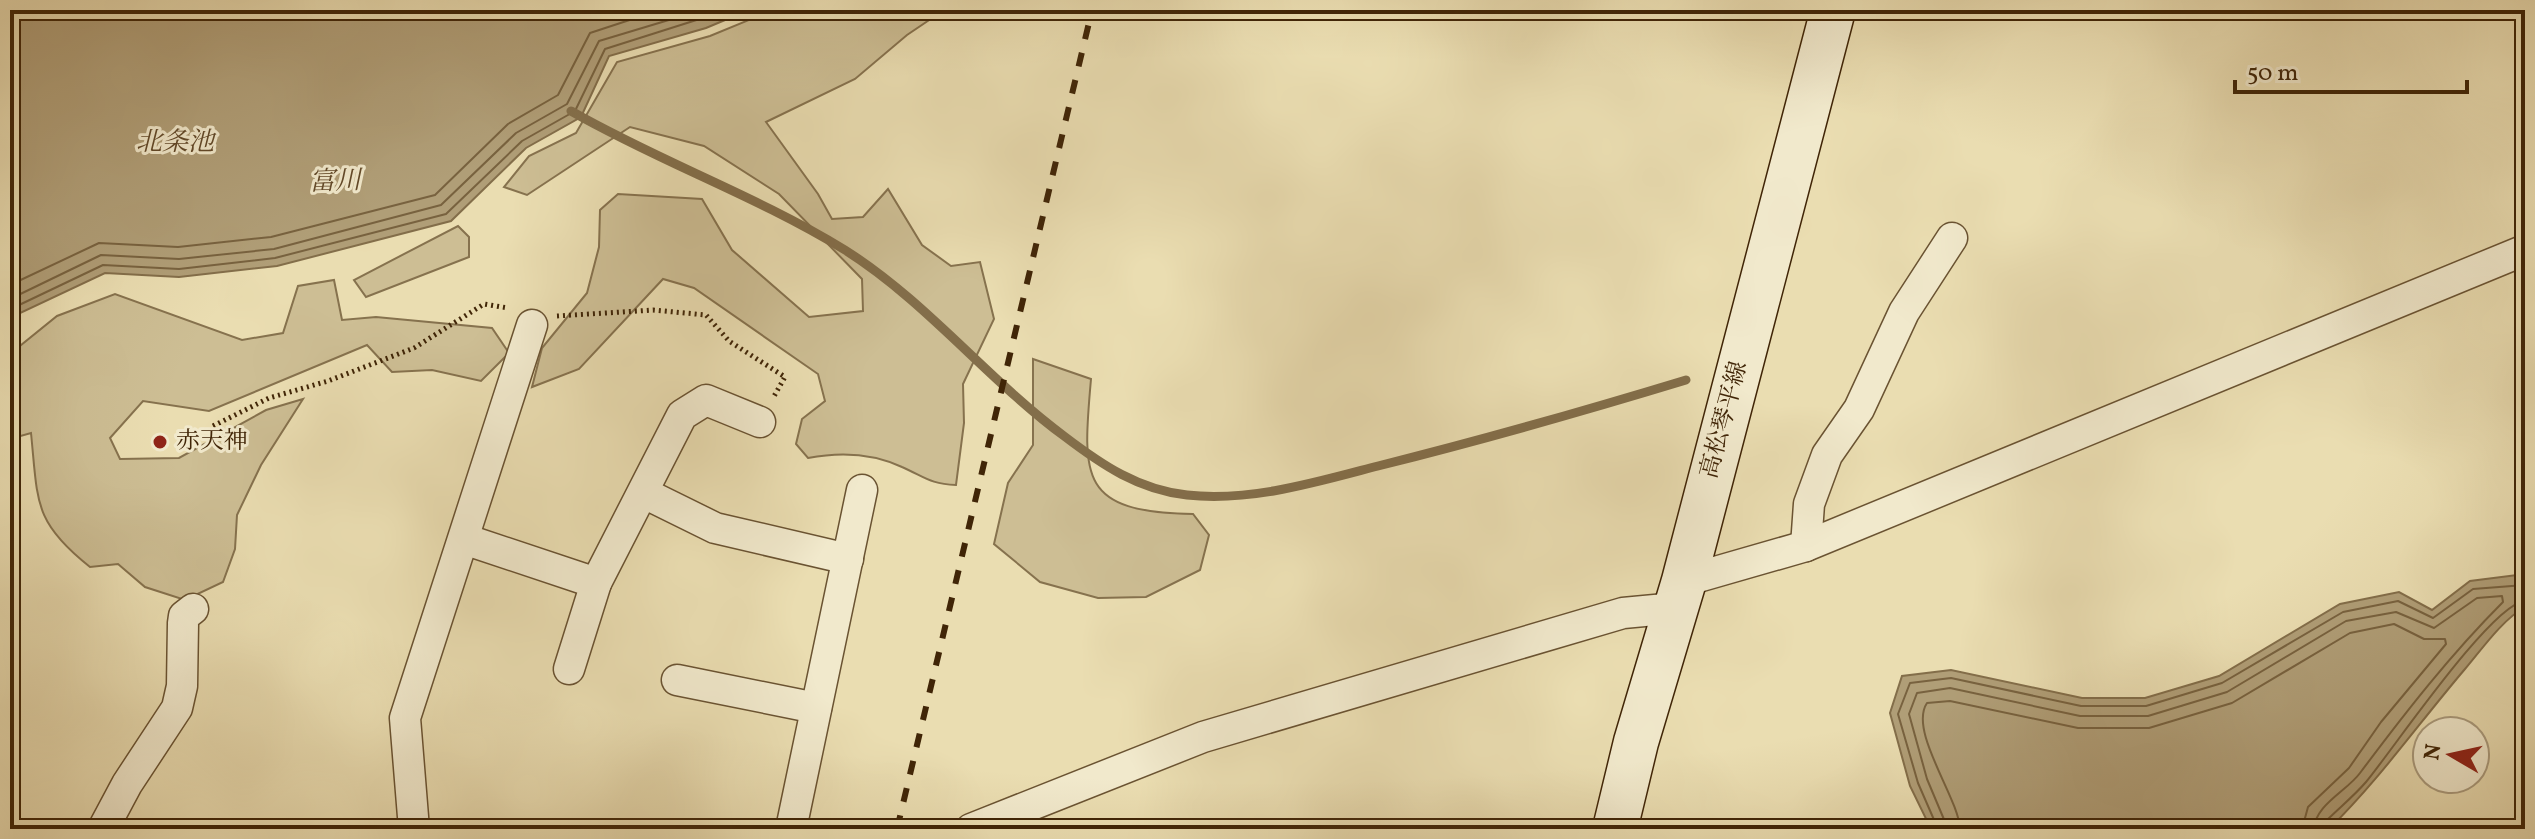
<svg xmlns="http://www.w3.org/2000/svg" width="2535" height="839" font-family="Vollkorn,'Noto Serif JP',serif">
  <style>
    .green { fill: #cdbe94; stroke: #86724e; stroke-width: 2 }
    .water { fill: #b09e77; stroke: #836e4a; stroke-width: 2 }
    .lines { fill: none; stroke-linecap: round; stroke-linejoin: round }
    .shore { stroke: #78623f; stroke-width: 2 }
    .stream { stroke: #836e4a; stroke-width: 9 }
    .minor-casing { stroke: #6a5332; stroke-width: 33 }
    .secondary-casing { stroke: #402507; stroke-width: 47 }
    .path { stroke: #402507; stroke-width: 5; stroke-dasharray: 2 4; stroke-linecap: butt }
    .minor { stroke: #f1e9cc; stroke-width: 30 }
    .secondary { stroke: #f1e9cc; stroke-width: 44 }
    .rail { stroke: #402507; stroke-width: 6; stroke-dasharray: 14 14; stroke-linecap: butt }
    .poi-dot { fill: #8f2418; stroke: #f1e9cc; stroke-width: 3 }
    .labels { text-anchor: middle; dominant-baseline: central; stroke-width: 6; stroke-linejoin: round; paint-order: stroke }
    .street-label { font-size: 24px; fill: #402507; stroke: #f1e9cc }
    .poi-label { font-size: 24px; fill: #402507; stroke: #f1e9cc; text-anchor: start }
    .water-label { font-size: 26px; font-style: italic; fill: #624929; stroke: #f1e9cc }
  </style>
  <rect width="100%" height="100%" fill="#eaddb1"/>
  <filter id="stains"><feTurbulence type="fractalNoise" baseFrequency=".0025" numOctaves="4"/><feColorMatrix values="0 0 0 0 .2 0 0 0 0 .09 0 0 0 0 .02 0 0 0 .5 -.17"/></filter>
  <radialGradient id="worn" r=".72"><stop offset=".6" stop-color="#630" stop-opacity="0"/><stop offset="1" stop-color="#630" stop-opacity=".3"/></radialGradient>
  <g class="green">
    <path d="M 773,10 L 944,10 L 907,35 L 855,79 L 766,122 L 818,194 L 832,219 L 863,217 L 888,189 L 922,245 L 951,266 L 980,262 L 994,319 L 963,384 L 964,423 L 956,485 C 930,484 925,477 902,467 C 872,453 839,452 808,458 L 796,444 L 802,419 L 825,401 L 818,374 L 694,288 L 663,279 L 579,369 L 532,387 L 542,348 L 587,293 L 599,247 L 600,210 L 618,194 L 702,199 L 732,250 L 809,317 L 863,311 L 862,279 L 779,194 L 704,146 L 630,127 L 527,195 L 504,187 L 529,156 L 576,133 L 617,62 L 710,36 Z"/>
    <polygon points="458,226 469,237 469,257 366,297 354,280"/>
    <path d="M 334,280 L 342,320 L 376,317 L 492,328 L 509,353 L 481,381 L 432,370 L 392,372 L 367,345 L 209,411 L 143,401 L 110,438 L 120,459 L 179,458 L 266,410 L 303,399 L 261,465 L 237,515 L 235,549 L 223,582 L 185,600 L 145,587 L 118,564 L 90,567 C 33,522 38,502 31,433 L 10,439 L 10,354 L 57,316 L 115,294 L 242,340 L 283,333 L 298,286 Z"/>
    <path d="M 1033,359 L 1091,379 C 1082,479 1080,512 1193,514 L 1209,535 L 1200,570 L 1146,597 L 1098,598 L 1040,582 L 994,544 L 1008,483 L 1033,445 Z"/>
  </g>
  <g class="water">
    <polygon points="10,10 749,10 706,28 609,56 581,117 526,148 451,221 277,266 179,277 105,273 20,313 10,328"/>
    <path d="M 2517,575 L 2525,579 L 2525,607 C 2502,620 2482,649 2465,669 C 2419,723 2379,780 2329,829 L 1931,829 L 1910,786 L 1890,713 L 1902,676 L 1951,670 L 2082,698 L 2145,698 L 2219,676 L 2340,604 L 2399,592 L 2432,610 L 2470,581 Z"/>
  </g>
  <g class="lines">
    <g class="shore">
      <polyline points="10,285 99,243 178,247 271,237 435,195 508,124 558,95 590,33 660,10"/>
      <polyline points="10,299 101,255 179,259 274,249 441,205 516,133 567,104 599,41 702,10"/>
      <polyline points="10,314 17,306 103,265 179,269 275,258 446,214 522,141 575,111 605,49 728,10"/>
      <polyline points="1938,829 1918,783 1898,714 1910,683 1951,678 2081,706 2146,706 2222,683 2343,612 2398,601 2433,618 2473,589 2525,585"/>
      <path d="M 1948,829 L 1927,779 L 1909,714 L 1917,693 L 1950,688 L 2080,716 L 2148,716 L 2227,692 L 2346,621 L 2396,612 L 2434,628 L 2477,598 L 2502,596 L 2503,602 C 2450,655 2405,713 2360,773 C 2347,791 2315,805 2314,829"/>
      <path d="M 1960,829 C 1959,798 1908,731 1927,703 L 1950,701 L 2078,728 L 2149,728 L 2232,703 L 2350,633 L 2394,624 L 2424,639 L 2445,639 L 2446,644 L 2381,722 L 2349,768 L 2308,807 L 2302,829"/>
      <path d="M 2324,829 L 2326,821 C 2339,808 2354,796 2366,782 C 2392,751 2491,604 2525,601"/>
    </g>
    <path class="stream" d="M 571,111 C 660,162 757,196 845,250 C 927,302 987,379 1064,436 C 1102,465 1139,490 1187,495 C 1251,502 1317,482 1378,466 C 1482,440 1584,411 1686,380"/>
    <g class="minor-casing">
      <g id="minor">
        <polyline points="644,493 715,528 848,559"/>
        <polyline points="464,539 596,583 682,415 706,400 760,422"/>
        <polyline points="1806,546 1809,504 1827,455 1859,409 1904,312 1952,238"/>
        <polyline points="1684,581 1806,546 2525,250"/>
        <polyline points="569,669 596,583"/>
        <polyline points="677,680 816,708"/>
        <polyline points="103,829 127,784 177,708 182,686 183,623 184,616 193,609"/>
        <polyline points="414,829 405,718 532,325"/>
        <polyline points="791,829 862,490"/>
        <polyline points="971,829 1203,737 1623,613 1676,608"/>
      </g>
    </g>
    <g class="secondary-casing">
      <polyline id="secondary" points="1615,829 1636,742 1684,581 1833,10"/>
    </g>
    <g class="path">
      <polyline points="557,316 653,310 706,315 729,341 785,377 773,398"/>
      <polyline points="213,426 269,398 328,381 414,348 484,304 508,308"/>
    </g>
    <use href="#minor" class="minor"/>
    <use href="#secondary" class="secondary"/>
    <polyline class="rail" points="897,829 1092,10"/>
  </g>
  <circle class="poi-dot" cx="160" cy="442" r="8"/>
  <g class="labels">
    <g class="street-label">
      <text transform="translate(1725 420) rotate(-75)">高松琴平線</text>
    </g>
    <g class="poi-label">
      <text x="176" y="442">赤天神</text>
    </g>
    <g class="water-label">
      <text x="175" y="143">北条池</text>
      <text transform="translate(335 182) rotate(-2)">富川</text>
    </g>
  </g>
  <rect width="2535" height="839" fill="none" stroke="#eaddb1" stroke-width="40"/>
  <rect x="12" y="12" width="2511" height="815" fill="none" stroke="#402507" stroke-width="4"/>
  <rect x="20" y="20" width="2495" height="799" fill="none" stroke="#402507" stroke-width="2"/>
  <g transform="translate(2451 755) rotate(279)"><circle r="38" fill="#f1e9cc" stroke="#aa9b7d" stroke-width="2"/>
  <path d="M0-6L14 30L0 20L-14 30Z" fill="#8f2418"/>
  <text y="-12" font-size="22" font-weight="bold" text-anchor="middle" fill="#402507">N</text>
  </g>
  <path d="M2235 80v12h232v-12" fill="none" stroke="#402507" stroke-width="4"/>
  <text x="2247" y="80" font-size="24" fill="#402507" stroke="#f1e9cc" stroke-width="6" paint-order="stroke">50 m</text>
  <rect width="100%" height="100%" filter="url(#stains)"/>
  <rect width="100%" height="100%" fill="url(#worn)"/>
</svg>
